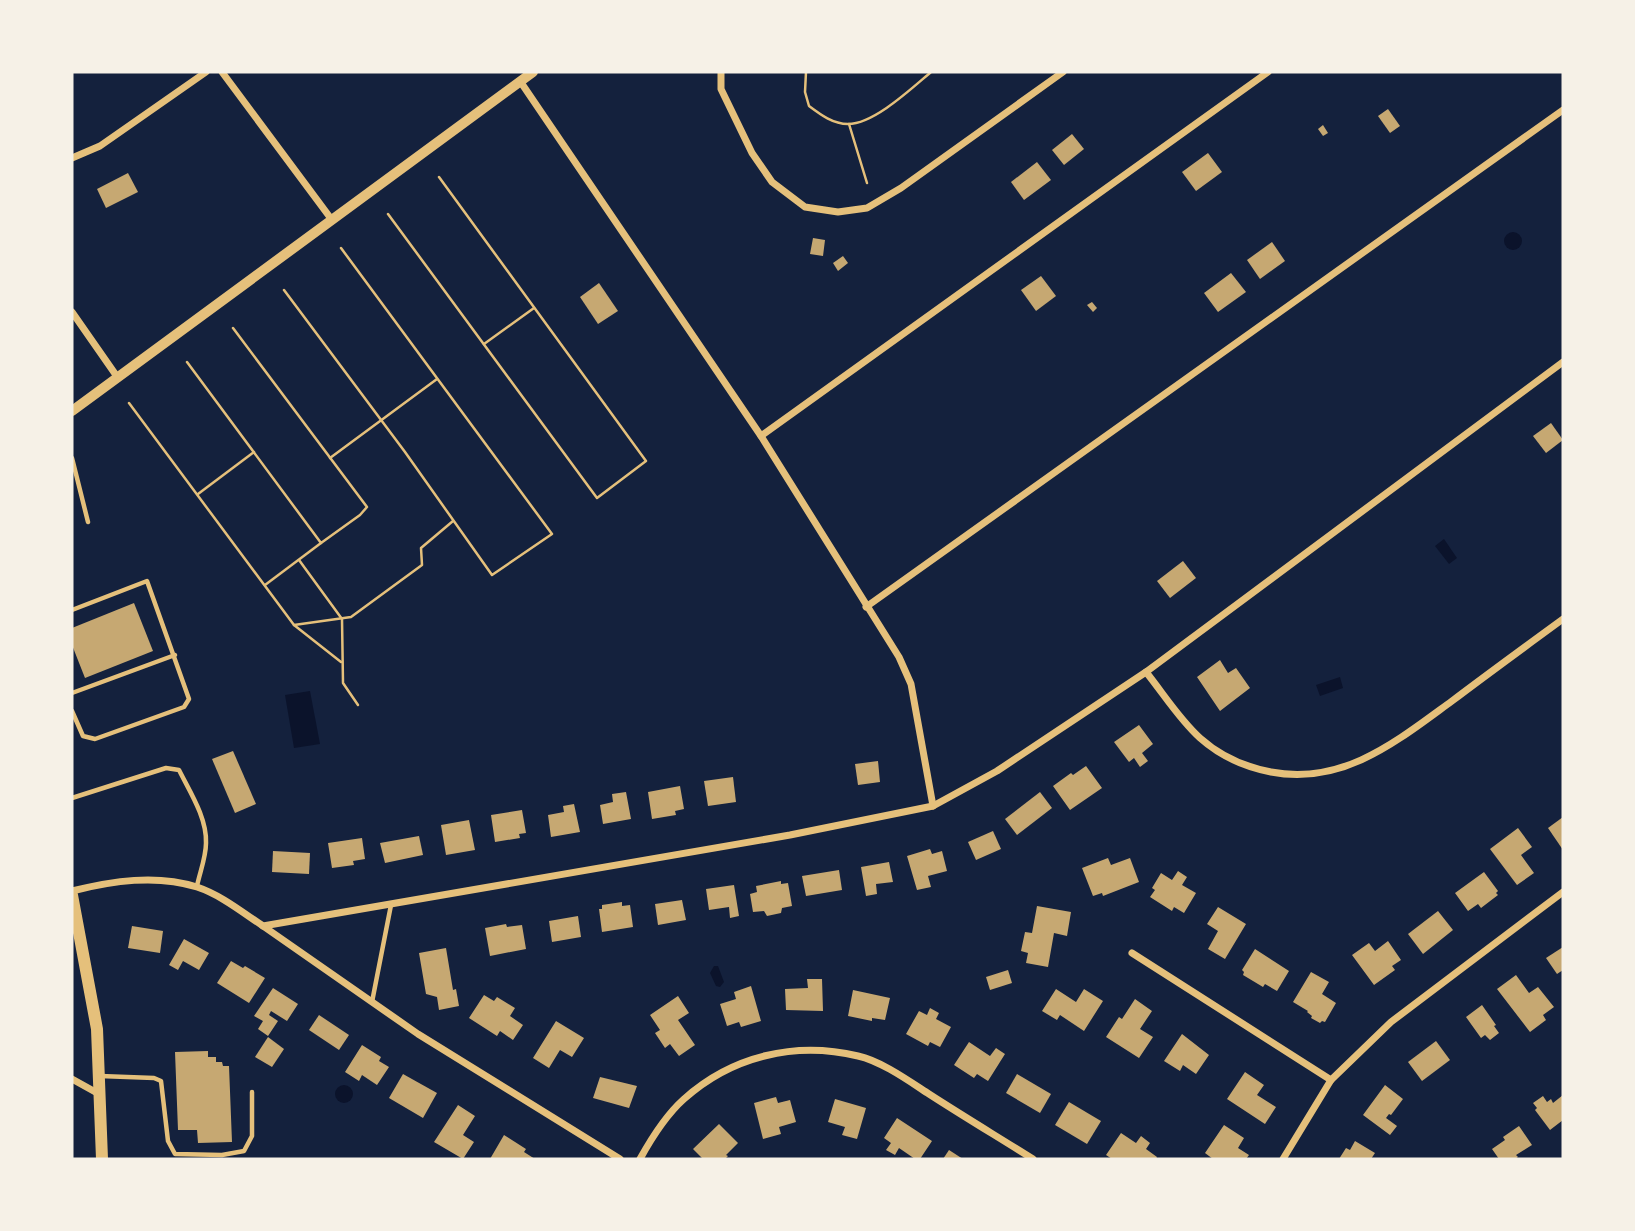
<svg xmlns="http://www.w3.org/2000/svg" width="1635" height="1231" font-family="'Noto Sans',sans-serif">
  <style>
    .water { fill: #0b132b }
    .building { fill: #c6a872 }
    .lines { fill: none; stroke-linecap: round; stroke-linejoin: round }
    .path { stroke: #e5c07b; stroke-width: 2.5 }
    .service { stroke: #e5c07b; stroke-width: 4.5 }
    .minor { stroke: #e5c07b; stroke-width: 7 }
    .tertiary { stroke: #e5c07b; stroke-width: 10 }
    .secondary { stroke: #e5c07b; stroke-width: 12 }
  </style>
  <rect width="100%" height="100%" fill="#14213d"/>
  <g class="water">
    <circle cx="1513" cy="241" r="9"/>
    <polygon points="1444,539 1457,558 1449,564 1435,546"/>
    <polygon points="1340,677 1343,688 1320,696 1316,685"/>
    <polygon points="310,691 320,744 294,748 285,695"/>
    <polygon points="714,966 718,966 724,982 720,987 716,986 710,973"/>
    <circle cx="344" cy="1094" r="9"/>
  </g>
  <g class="building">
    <polygon points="1388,109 1400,126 1390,133 1378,116"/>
    <polygon points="1323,125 1328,133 1323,136 1318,129"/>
    <polygon points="1072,134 1084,149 1064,165 1052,150"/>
    <polygon points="1208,153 1222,172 1196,191 1182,172"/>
    <polygon points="1037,162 1051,180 1024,200 1011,182"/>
    <polygon points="128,173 138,192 106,208 97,189"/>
    <polygon points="813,238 825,240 823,256 810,254"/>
    <polygon points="1272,242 1285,261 1260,279 1247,260"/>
    <polygon points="843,256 848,263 838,271 833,263"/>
    <polygon points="1231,273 1246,292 1218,312 1204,293"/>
    <polygon points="1041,276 1056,296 1036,311 1021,290"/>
    <polygon points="599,283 618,311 598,324 580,297"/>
    <polygon points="1092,302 1097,308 1093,312 1087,305"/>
    <polygon points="1551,423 1563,440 1546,453 1533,436"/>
    <polygon points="1183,561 1196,578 1170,598 1157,581"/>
    <polygon points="134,603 153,651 85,678 72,645 72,628"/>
    <polygon points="1220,660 1228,673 1236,668 1250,688 1220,711 1197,677"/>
    <polygon points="1139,725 1153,744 1142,753 1148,761 1140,767 1134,758 1129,762 1114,742"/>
    <polygon points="233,751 256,804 235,813 212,759"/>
    <polygon points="878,761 880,782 858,785 855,764"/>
    <polygon points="1086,766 1102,788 1070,810 1053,786 1071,773 1073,775"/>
    <polygon points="733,777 736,802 708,806 704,781"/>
    <polygon points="680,786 684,809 675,811 676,815 652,819 648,792"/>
    <polygon points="626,792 631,819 603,824 600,805 613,802 612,794"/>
    <polygon points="1040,792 1052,808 1017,835 1005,819"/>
    <polygon points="574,804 580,832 551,837 548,815 564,812 563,806"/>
    <polygon points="522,810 526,833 519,834 520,838 495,842 491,815"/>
    <polygon points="1563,817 1563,850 1548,828"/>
    <polygon points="469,820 475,850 446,855 441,825"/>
    <polygon points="1518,828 1532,847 1521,855 1534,873 1517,885 1490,849"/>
    <polygon points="993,831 1001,849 976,860 968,842"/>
    <polygon points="419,836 423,855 385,863 380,843"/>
    <polygon points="362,838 365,859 353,861 354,865 332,868 328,843"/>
    <polygon points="930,849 932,854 942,851 947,871 928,876 931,887 917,890 907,856"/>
    <polygon points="273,851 310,853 309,874 272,872"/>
    <polygon points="1108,858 1111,865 1130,858 1139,882 1103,896 1102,893 1093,896 1082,868"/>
    <polygon points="889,862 893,882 876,884 877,894 866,896 861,867"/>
    <polygon points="839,870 842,890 806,896 802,876"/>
    <polygon points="1178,871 1187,877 1182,885 1196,893 1184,913 1174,907 1172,911 1150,897 1155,890 1152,888 1161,873 1172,880"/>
    <polygon points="1484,872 1498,891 1496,893 1498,895 1481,908 1478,904 1468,911 1455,893"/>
    <polygon points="781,881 781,884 788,883 792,906 782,908 781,913 767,916 764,911 753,912 750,894 757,892 756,886"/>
    <polygon points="734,885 739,916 730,918 729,907 709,910 706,889"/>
    <polygon points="682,900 686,920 658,925 655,904"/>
    <polygon points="622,902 622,906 630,905 633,927 602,932 599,909 602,909 602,905"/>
    <polygon points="1037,906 1071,912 1067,936 1054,933 1048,967 1026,963 1028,953 1021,951 1025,932 1032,933"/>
    <polygon points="1218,907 1246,924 1225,959 1208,949 1218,931 1207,924"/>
    <polygon points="1438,911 1453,930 1423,954 1408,934"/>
    <polygon points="578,916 581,937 552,942 549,921"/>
    <polygon points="506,924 507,927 522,925 526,949 490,956 485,928"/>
    <polygon points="132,926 163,931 160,953 128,948"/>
    <polygon points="184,939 209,953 199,970 183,961 178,970 169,965"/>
    <polygon points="1388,941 1401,960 1392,966 1395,970 1374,985 1352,955 1369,943 1375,951"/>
    <polygon points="1563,947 1563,970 1557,974 1546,958"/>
    <polygon points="446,948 453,990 456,989 459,1006 439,1010 437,997 426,994 419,953"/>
    <polygon points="1255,949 1289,971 1277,991 1265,984 1263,987 1243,975 1244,972 1242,970"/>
    <polygon points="231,961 243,968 245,966 265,978 249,1003 217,983"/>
    <polygon points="1008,970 1012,983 990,990 986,977"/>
    <polygon points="1311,972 1329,982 1322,994 1336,1003 1325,1022 1322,1021 1320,1023 1311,1018 1312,1016 1307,1012 1308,1011 1293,1002"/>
    <polygon points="1516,975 1529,993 1538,987 1554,1007 1543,1015 1546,1020 1530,1032 1497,989"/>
    <polygon points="807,979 822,979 823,1011 786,1010 785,989 808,988"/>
    <polygon points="751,986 761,1021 741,1027 739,1022 727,1026 720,1004 736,999 734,992"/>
    <polygon points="273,988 298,1004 287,1021 271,1011 269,1015 278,1021 268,1036 258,1029 263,1021 254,1016"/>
    <polygon points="1056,989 1076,1002 1084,989 1103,1001 1084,1031 1060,1015 1057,1020 1042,1011"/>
    <polygon points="853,990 890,998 885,1020 872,1018 872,1021 848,1016"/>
    <polygon points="484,995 494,1001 497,997 515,1008 510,1016 523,1025 513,1040 500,1031 497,1036 469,1018"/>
    <polygon points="678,996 689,1013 678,1020 695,1045 679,1056 670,1044 665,1048 655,1033 660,1030 650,1015"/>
    <polygon points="1135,999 1152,1011 1140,1029 1153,1037 1139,1058 1106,1037 1119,1017 1122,1019"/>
    <polygon points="1482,1005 1496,1025 1494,1026 1499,1033 1490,1040 1485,1035 1481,1038 1466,1017"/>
    <polygon points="930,1008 939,1013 936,1019 951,1027 940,1047 930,1042 928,1046 906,1034 919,1011 927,1015"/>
    <polygon points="319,1015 349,1035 339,1050 309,1030"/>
    <polygon points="556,1021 584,1038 572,1057 560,1050 549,1068 533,1058"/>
    <polygon points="1182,1034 1209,1055 1196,1074 1183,1065 1180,1071 1164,1061"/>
    <polygon points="268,1037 284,1049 272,1067 255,1057"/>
    <polygon points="1436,1041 1450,1060 1422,1081 1408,1062"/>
    <polygon points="969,1042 990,1056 996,1048 1005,1054 988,1081 977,1074 974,1078 954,1065"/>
    <polygon points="362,1045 381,1057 379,1061 389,1067 377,1085 362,1075 359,1081 345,1072"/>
    <polygon points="208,1051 208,1057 216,1057 216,1062 222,1062 223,1066 229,1066 232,1142 198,1143 197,1130 178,1130 175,1052"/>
    <polygon points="1245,1072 1264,1085 1257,1095 1276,1107 1265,1124 1227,1099"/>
    <polygon points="403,1074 437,1093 423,1118 389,1098"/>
    <polygon points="1017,1074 1051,1094 1040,1113 1006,1093"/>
    <polygon points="600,1077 637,1086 629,1108 593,1098"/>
    <polygon points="1385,1085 1403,1099 1391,1115 1389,1114 1386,1118 1397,1126 1390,1135 1363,1115"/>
    <polygon points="1563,1095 1563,1120 1550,1130 1535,1110 1537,1108 1533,1103 1543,1096 1547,1102 1551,1099 1553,1103"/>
    <polygon points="776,1097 778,1103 790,1100 796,1122 779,1127 781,1134 763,1139 754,1103"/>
    <polygon points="835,1099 866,1108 857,1139 842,1135 845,1127 828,1122"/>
    <polygon points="1069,1102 1101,1121 1087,1144 1055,1125"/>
    <polygon points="458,1105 475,1116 463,1135 474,1142 463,1159 434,1142"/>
    <polygon points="897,1118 932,1141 920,1159 915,1159 899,1148 895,1155 886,1150 891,1143 884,1138"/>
    <polygon points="719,1124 738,1143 726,1155 728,1156 725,1159 703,1159 693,1149"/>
    <polygon points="1224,1125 1244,1138 1238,1148 1249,1155 1246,1159 1213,1159 1205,1153"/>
    <polygon points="1519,1126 1532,1145 1516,1155 1518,1157 1515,1159 1499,1159 1492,1149 1505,1140 1503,1137"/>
    <polygon points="1121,1133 1136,1143 1141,1136 1150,1143 1146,1149 1157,1157 1156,1159 1112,1159 1106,1155"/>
    <polygon points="504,1135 526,1149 524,1152 535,1159 490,1159"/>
    <polygon points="1355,1141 1375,1153 1371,1159 1339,1159 1346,1148 1350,1150"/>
    <polygon points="949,1150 963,1159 943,1159"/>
  </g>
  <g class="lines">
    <g class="path">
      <path d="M 806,72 L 805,92 L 809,106 C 821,115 833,124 848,124 C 874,124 912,88 931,72"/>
      <polyline points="849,124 867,183"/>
      <polyline points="388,214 597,498 646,461 439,177"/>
      <polyline points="284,290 405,452 492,575 552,534 341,248"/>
      <polyline points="484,344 534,308"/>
      <polyline points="187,362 321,543 360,515 367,507 233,328"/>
      <polyline points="129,403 294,625 351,617 422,565 421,548 453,521"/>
      <polyline points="330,458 437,379"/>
      <polyline points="198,494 254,452"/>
      <polyline points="299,560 342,619 343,683 358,705"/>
      <polyline points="265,585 321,543"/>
      <polyline points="294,625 341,662"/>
    </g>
    <g class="service">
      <polyline points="72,458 88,522"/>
      <polyline points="72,610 147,581 189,699 184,707 95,739 83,736 72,711"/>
      <polyline points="72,693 175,655"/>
      <path d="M 72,798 L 166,768 L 179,770 C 190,792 207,818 206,843 C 206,857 200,872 197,886"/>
      <polyline points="372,1002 391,905"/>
      <polyline points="100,1076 154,1078 161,1081 168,1141 175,1154 222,1155 244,1151 252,1136 252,1092"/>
    </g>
    <g class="minor">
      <polyline points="222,72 332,220"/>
      <polyline points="721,72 721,89 752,153 772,182 805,207 838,212 867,208 901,188 1063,72"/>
      <polyline points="520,81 761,436 899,657 911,684 933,806"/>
      <polyline points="72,158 100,146 206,72"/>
      <polyline points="72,312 118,378"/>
      <polyline points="761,436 1268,72"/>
      <polyline points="866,607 1563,110"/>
      <path d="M 1146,672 C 1163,693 1179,719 1200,738 C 1219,755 1245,767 1271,772 C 1343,786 1397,741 1452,701 C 1489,673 1526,646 1563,619"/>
      <path d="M 72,891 C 112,881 156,874 197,887 C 221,895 242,912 263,926 L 790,835 L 933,806 L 997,771 L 1146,672 L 1563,362"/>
      <polyline points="263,926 418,1034 620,1159"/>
      <polyline points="1132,953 1331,1080"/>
      <polyline points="72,1079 99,1094"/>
      <path d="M 640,1159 C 651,1139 666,1115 684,1099 C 732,1056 795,1041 858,1056 C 881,1061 909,1081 929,1094 C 963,1116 998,1137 1033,1159"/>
      <polyline points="1283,1159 1331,1080 1391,1022 1563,892"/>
    </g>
    <polyline class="tertiary" points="72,411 533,72"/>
    <polyline class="secondary" points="72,895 97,1029 102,1159"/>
  </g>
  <rect width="1635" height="1231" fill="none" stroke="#f6f1e7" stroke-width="147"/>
</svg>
